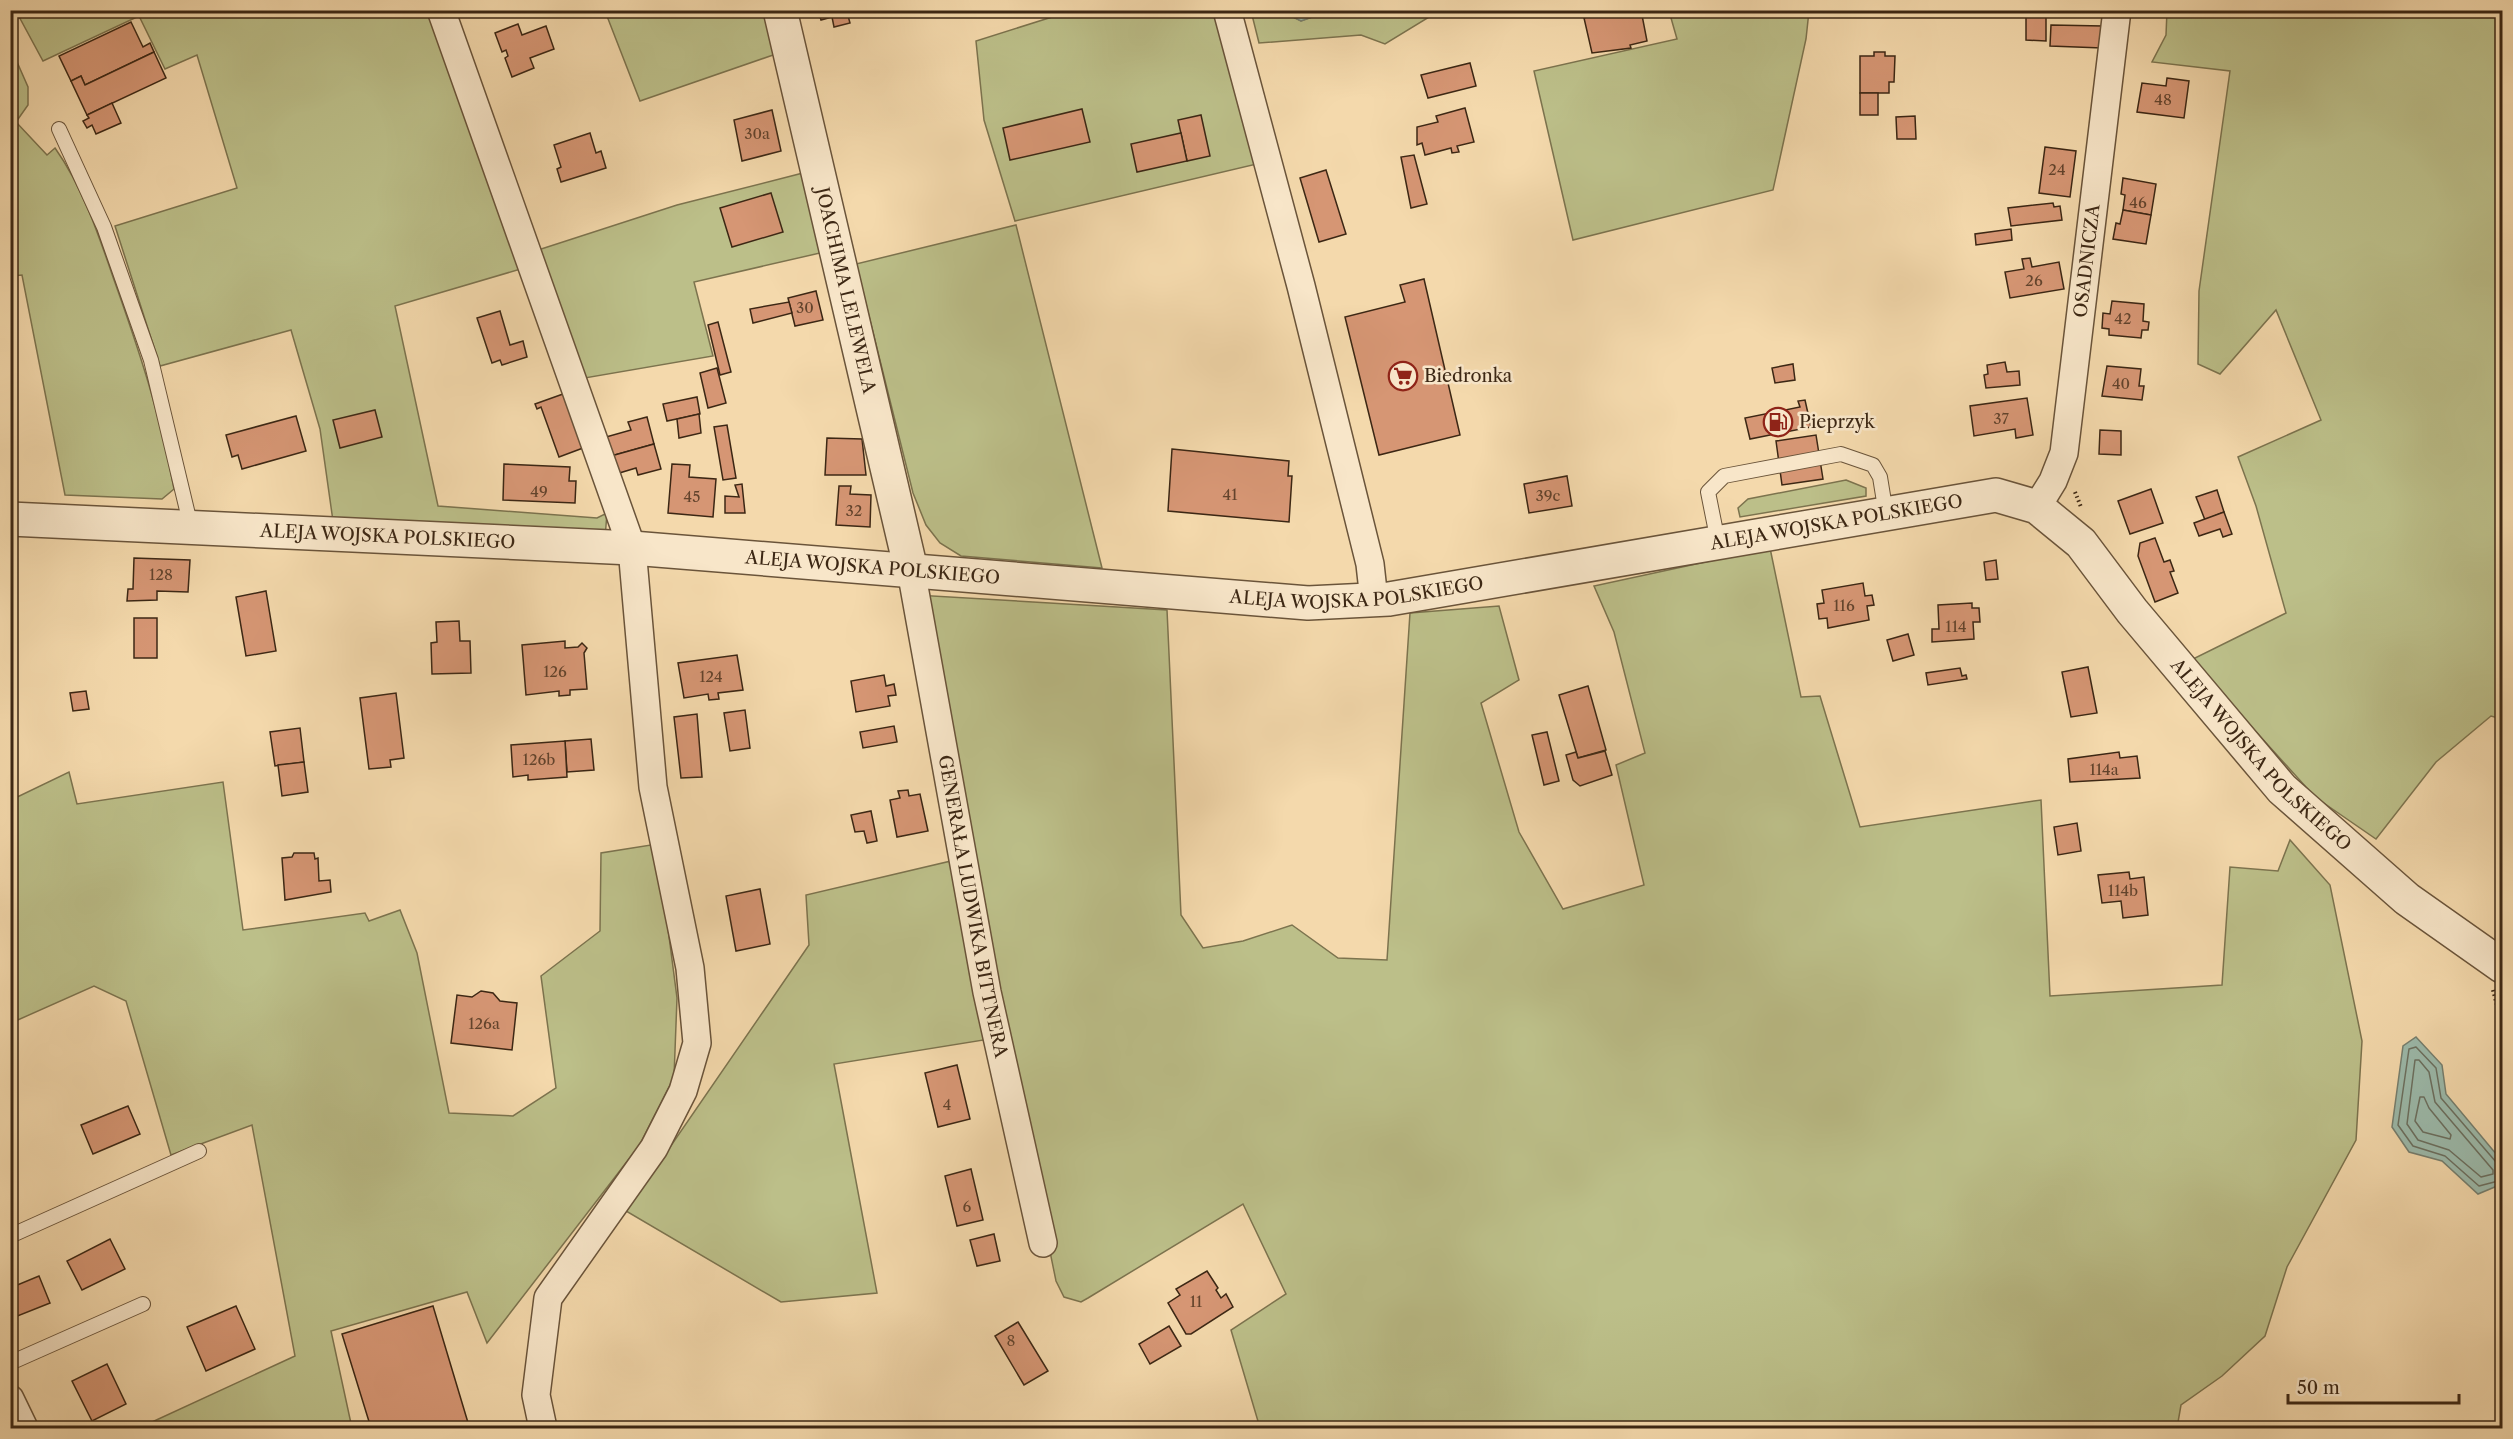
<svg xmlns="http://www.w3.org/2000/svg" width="2513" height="1439" font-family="'Libre Caslon Text',serif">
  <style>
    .green { fill: #bcbf89; stroke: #7c734e; stroke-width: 1.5 }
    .water { fill: #9cbaab; stroke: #767f6f; stroke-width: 1.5 }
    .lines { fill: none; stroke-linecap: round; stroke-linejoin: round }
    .shore { stroke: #6c7060; stroke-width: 1.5 }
    .building { fill: #d69674; stroke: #3c2714; stroke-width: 1.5 }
    .service-casing { stroke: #6a543a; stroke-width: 16 }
    .minor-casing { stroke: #6a543a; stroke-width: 30 }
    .tertiary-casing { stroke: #6a543a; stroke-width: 36 }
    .path { stroke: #3c2714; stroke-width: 4; stroke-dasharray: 1.5 3; stroke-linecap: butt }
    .service { stroke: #f8e6c9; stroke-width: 14 }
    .minor { stroke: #f8e6c9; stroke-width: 27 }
    .tertiary { stroke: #f8e6c9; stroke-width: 33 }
    .labels { text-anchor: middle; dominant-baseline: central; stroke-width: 5; stroke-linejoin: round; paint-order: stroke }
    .number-label { font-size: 15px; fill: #62432c }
    .street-label { font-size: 18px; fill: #3c2714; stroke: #f8e6c9 }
    .poi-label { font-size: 18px; fill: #3c2714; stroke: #f8e6c9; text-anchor: start }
  </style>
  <rect width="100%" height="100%" fill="#f4d9ac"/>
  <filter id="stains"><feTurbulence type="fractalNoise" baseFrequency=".00333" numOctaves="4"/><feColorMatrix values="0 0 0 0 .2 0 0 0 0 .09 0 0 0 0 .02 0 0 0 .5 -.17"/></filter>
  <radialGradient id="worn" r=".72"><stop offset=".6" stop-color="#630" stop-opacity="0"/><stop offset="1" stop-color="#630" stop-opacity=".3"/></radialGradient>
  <g class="green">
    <polygon points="2319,10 2341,14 2342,10 2502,11 2502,719 2491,716 2436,762 2376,839 2315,797 2191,660 2286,613 2256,506 2238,457 2321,420 2276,310 2220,374 2198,364 2199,291 2230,71 2152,62 2166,35 2167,11"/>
    <polygon points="16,11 430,11 524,268 395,306 438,506 597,518 607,513 605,538 333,521 320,429 291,330 160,366 115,226 237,188 197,55 165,69 139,16 43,61"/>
    <polygon points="605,11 764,11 776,54 640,101"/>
    <polygon points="1071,11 1219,11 1261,163 1015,221 984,120 976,41"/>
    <polygon points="1251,11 1281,11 1301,21 1329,11 1439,11 1385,44 1361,35 1259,43"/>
    <polygon points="1669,11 1809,11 1806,39 1773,190 1573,240 1534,71 1677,39"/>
    <path d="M 10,46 L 28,87 L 28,105 L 16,122 L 47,155 L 55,148 C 82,186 98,233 113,277 C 138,347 161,416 174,489 L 162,499 L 65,495 L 22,275 L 11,276 Z"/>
    <polygon points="803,173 820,253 694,282 713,356 579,379 535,251 677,205"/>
    <polygon points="1016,225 1102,568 961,556 940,543 926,525 913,493 856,264"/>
    <polygon points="1846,480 1866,488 1866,496 1740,517 1738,508 1748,499"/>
    <polygon points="1770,548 1801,697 1820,696 1860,827 2041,800 2050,996 2222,985 2230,867 2278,871 2290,840 2330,885 2362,1041 2356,1140 2287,1267 2265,1336 2222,1376 2181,1405 2177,1428 1260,1428 1231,1330 1286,1294 1243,1204 1088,1298 1081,1302 1064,1297 1056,1281 916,595 1167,610 1181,915 1203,948 1243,941 1292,925 1338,958 1387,960 1410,613 1499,606 1519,680 1481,703 1519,832 1563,909 1644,885 1616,765 1645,753 1614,632 1594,586"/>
    <polygon points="69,772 77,804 223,782 243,930 365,913 369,921 400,910 417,953 449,1113 513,1116 556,1088 541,976 600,931 601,853 657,844 677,998 674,1077 639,1146 487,1343 467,1292 331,1331 352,1428 139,1428 295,1356 252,1125 171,1155 126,1001 94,986 11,1023 11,800"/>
    <polygon points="951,861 990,1039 834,1064 877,1293 781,1302 626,1211 809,945 806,895"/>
  </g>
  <g class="water">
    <polygon points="1281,11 1329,11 1301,21"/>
    <polygon points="2416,1037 2442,1065 2446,1094 2502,1161 2502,1184 2478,1194 2442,1161 2409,1152 2392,1127 2403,1046"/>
  </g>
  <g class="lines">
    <g class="shore">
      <polygon points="2415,1060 2419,1060 2429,1072 2435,1102 2493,1170 2493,1174 2481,1177 2449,1150 2418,1140 2407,1124"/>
      <polygon points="2420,1097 2424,1097 2429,1108 2451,1135 2450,1139 2423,1132 2415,1121"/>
      <polyline points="2502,1164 2496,1162 2441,1098 2436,1068 2416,1047 2409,1049 2398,1125 2413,1146 2445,1156 2479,1186 2502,1180"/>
    </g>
  </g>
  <g class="building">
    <polygon points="818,10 855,10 847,12 850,23 834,27 832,17 821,20"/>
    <polygon points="1641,10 1647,41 1630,45 1631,48 1592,53 1584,18 1608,10"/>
    <polygon points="2022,10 2053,10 2046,13 2046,41 2026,40 2026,13"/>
    <polygon points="131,22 143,47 150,43 154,52 85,85 81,76 71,81 59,56"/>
    <polygon points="518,24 522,35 546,26 554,49 530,58 534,68 512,77 505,58 508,56 506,50 502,52 495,33"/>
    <polygon points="2051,25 2103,26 2102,48 2050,46"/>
    <polygon points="154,52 166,78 87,115 71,81 81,76 85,85"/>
    <polygon points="1874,52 1885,52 1885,56 1895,56 1894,82 1889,82 1889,93 1860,93 1860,56 1874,56"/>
    <polygon points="1470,63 1476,86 1428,98 1421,75"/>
    <polygon points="2167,78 2189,81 2184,118 2137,112 2142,83 2166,86"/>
    <rect x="1860" y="93" width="18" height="22"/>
    <polygon points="112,103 121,123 96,134 92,125 87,128 83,121 89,118 87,115"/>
    <polygon points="1465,108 1474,142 1457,146 1459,152 1452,153 1451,148 1425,155 1422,143 1417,145 1417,127 1438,122 1436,116"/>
    <polygon points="1082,109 1090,142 1010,160 1003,128"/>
    <polygon points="772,110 781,151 742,161 734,120"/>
    <polygon points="1201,115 1210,156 1187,161 1178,120"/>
    <polygon points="1915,116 1916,139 1897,139 1896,117"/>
    <polygon points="590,133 596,153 601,151 606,168 561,182 557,169 561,167 554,145"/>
    <polygon points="1181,133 1187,161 1137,172 1131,144"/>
    <polygon points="2045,147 2076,151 2070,197 2039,193"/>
    <polygon points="1414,155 1427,204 1411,208 1401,157"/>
    <polygon points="1326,170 1346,234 1319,242 1300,178"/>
    <polygon points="2123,178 2156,184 2151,215 2123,210 2125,195 2121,194"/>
    <polygon points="771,193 783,232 732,247 720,208"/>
    <polygon points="2053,203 2054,207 2060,206 2062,220 2011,226 2008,208"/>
    <polygon points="2123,210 2151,215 2146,244 2113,239 2116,223 2120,224"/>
    <polygon points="2011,229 2012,240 1976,245 1975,234"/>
    <polygon points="2030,258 2032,267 2059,262 2064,289 2010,298 2005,272 2024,269 2022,259"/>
    <polygon points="1424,279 1460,435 1379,455 1345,317 1405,302 1400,285"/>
    <polygon points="816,291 823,320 795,326 788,298"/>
    <polygon points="2112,301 2144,304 2143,321 2149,322 2148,330 2142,330 2141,338 2109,335 2109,329 2102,328 2103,313 2110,314"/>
    <polygon points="789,302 792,313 753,323 750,309"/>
    <polygon points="500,311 510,345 523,341 527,357 502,365 500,360 492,363 477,318"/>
    <polygon points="718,322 731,372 720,375 708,325"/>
    <polygon points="2005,362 2007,372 2019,371 2020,385 1986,388 1984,375 1988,374 1987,365"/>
    <polygon points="1793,364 1795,380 1775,383 1772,368"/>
    <polygon points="2107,366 2141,369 2139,386 2144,386 2142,400 2102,396"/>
    <polygon points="717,368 726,403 708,408 700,373"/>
    <polygon points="563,394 583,448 559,457 541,407 537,409 535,404"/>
    <polygon points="697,397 700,414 667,421 663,404"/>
    <polygon points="2027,398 2033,435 2016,438 2015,429 1974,436 1970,406"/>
    <polygon points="1805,400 1811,427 1750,439 1745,418 1800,407 1798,401"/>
    <polygon points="375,410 382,437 340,448 333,420"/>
    <polygon points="699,414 701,433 679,438 677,419"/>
    <polygon points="296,416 306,451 242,469 238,455 232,457 226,435"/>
    <polygon points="647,417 654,444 611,456 606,437 631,430 628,422"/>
    <polygon points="727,425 736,478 723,480 714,427"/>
    <polygon points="2100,430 2121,431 2121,455 2099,454"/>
    <polygon points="1816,435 1823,479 1782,485 1776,441"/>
    <polygon points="827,438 862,439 866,475 825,475"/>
    <polygon points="654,444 661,469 638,475 636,468 616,474 611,456"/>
    <polygon points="1172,449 1289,461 1288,476 1292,476 1289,522 1168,511"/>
    <polygon points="504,464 570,467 569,481 576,481 575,503 503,500"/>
    <polygon points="672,464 690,465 689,477 716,479 713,517 668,513"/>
    <polygon points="1567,476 1572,506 1529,513 1524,484"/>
    <polygon points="742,484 745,513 725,513 725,496 739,497 735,485"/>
    <polygon points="839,486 851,486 850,494 871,495 870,527 836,525"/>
    <polygon points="2151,489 2163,523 2130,534 2118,501"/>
    <polygon points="2217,490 2224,512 2205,520 2196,497"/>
    <polygon points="2224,512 2232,534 2223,537 2220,529 2199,536 2194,523"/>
    <polygon points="2155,538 2164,562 2170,560 2174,571 2170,572 2178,593 2155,602 2138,556 2140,543"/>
    <polygon points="134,558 190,560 188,592 157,591 157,600 127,601 128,589 133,589"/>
    <polygon points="1996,560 1998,579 1986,580 1984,562"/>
    <polygon points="1863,583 1865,596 1872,595 1874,605 1867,606 1869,620 1828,628 1827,618 1819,619 1817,604 1824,603 1822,590"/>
    <polygon points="266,591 276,651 246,656 236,597"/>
    <polygon points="1972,603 1972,608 1979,608 1980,622 1973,622 1974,639 1932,642 1932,629 1939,629 1938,605"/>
    <rect x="134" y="618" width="23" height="40"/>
    <polygon points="459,621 460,641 470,641 471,673 432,674 431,643 437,642 436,622"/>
    <polygon points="1908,634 1914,655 1893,661 1887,640"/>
    <polygon points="565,641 565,648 578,647 582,643 587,648 584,653 587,689 570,690 570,695 559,696 559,691 526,695 522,645"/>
    <polygon points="737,655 743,690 718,693 719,699 709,700 708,694 684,698 678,663"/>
    <polygon points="2088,667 2097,713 2071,717 2062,672"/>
    <polygon points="1960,668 1962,676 1966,675 1967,679 1928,685 1926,673"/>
    <polygon points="884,675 886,686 894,684 896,695 888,696 890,706 856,712 851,681"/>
    <polygon points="1588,686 1606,750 1578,758 1559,695"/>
    <polygon points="86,691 89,709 73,711 70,693"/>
    <polygon points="396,693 404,758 390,760 391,767 369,769 360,698"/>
    <polygon points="745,710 750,748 730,751 724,713"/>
    <polygon points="697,714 702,777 681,778 674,717"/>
    <polygon points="894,726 897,742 863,748 860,732"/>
    <polygon points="300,728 304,762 275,766 270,732"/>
    <polygon points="1547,732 1559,781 1544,785 1532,735"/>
    <polygon points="591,739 594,770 567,772 565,741"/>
    <polygon points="565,741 567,777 528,780 528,775 513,777 511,745"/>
    <polygon points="1605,751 1612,775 1580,786 1573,780 1566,755 1576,752 1578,758"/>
    <polygon points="2119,752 2120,758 2137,756 2140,778 2070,782 2068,759"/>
    <polygon points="304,762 308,792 282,796 278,765"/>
    <polygon points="908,790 909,796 920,794 928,831 897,837 890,800 900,798 898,791"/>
    <polygon points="871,811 877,841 867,843 864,831 855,832 851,815"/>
    <polygon points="2077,823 2081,851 2058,855 2054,827"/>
    <polygon points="294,853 314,853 315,859 318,858 319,881 330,880 331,892 285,900 282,858 292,857"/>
    <polygon points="2129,872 2130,879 2144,877 2148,915 2123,918 2121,901 2102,903 2098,875"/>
    <polygon points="760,889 770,944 736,951 726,896"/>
    <polygon points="481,991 493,993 500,1001 517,1003 512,1050 451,1043 457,995 472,997"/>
    <polygon points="957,1065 970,1119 938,1127 925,1073"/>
    <polygon points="128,1106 140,1134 93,1154 81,1125"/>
    <polygon points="971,1169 983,1220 957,1226 945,1176"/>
    <polygon points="994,1234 1000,1261 977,1266 970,1240"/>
    <polygon points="110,1239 125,1269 82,1290 67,1261"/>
    <polygon points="1207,1271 1218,1288 1216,1290 1221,1298 1226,1294 1233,1307 1191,1334 1186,1334 1168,1303 1180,1295 1176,1289"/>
    <polygon points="39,1276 50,1303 10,1319 10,1288"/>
    <polygon points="236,1306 255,1349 206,1371 187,1327"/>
    <polygon points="433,1306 469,1426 460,1428 371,1428 342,1334"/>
    <polygon points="1018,1322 1048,1371 1024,1385 995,1336"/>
    <polygon points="1169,1326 1181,1346 1150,1364 1139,1344"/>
    <polygon points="107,1364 126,1404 92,1421 72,1381"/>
  </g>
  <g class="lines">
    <g class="service-casing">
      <g id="service">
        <polyline points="59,129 104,227 151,360 191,527"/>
        <polyline points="1718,542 1708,492 1724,476 1841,454 1873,465 1880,477 1886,514"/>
        <polyline points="10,1236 199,1151"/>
        <polyline points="10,1363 143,1304"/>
      </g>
    </g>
    <g class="minor-casing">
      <g id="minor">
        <polyline points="441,10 632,548 653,787 690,968 697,1043 683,1091 654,1148 548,1298 536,1395 543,1428"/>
        <polyline points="1227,10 1301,286 1370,564 1374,600"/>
        <path id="s1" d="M 2037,507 L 2053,481 L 2064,453 L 2117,10"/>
        <path id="s2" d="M 911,570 L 987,992 L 1043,1243"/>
        <polyline points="10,1399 24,1428"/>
      </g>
    </g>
    <g class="tertiary-casing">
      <g id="tertiary">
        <path id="s3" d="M 780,10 L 911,570"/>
        <path id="s4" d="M 10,519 L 632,548 L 1308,603 L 1389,599 L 1996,495 L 2037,507 L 2081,543 L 2132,611 L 2282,789 L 2407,899 L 2502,966"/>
      </g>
    </g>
    <g class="path">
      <polyline points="2075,492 2081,507"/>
      <polyline points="2493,990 2502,1024"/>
    </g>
    <use href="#service" class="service"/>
    <use href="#minor" class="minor"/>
    <use href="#tertiary" class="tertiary"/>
  </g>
  <defs>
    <g id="supermarket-ring" transform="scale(1.5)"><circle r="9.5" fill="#f8e6c9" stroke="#8f2418" stroke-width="1.5"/><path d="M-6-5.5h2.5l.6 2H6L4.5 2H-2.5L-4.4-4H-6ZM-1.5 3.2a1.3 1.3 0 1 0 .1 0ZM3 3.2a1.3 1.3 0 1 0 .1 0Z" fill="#8f2418"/></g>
    <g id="fuel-ring" transform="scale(1.5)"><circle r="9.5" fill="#f8e6c9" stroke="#8f2418" stroke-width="1.5"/><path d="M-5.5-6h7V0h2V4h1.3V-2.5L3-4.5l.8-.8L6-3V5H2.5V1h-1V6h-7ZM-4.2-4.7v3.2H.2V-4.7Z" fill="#8f2418"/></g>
  </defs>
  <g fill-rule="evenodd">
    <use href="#supermarket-ring" x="1403" y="376"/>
    <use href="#fuel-ring" x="1778" y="422"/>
  </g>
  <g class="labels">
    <g class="number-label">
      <text x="2163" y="99">48</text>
      <text x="757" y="133">30a</text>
      <text x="2057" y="169">24</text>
      <text x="2138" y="202">46</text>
      <text x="2034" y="280">26</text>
      <text x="805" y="307">30</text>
      <text x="2123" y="318">42</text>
      <text x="2121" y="383">40</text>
      <text x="2001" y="418">37</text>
      <text x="539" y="491">49</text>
      <text x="1230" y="494">41</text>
      <text x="1548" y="495">39c</text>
      <text x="692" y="496">45</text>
      <text x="854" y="510">32</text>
      <text x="161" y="574">128</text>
      <text x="1844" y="605">116</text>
      <text x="1956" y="626">114</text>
      <text x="555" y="671">126</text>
      <text x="711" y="676">124</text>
      <text x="539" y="759">126b</text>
      <text x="2104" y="769">114a</text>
      <text x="2123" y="890">114b</text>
      <text x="484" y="1023">126a</text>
      <text x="947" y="1104">4</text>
      <text x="967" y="1206">6</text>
      <text x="1196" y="1301">11</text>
      <text x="1011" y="1340">8</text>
    </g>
    <g class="street-label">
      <text stroke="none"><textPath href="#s1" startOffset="254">OSADNICZA</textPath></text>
      <text stroke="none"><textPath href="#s3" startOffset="288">JOACHIMA LELEWELA</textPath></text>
      <text stroke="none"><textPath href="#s4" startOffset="1836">ALEJA WOJSKA POLSKIEGO</textPath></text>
      <text stroke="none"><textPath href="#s4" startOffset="378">ALEJA WOJSKA POLSKIEGO</textPath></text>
      <text stroke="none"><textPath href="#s4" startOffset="864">ALEJA WOJSKA POLSKIEGO</textPath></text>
      <text stroke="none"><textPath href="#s4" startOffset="1350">ALEJA WOJSKA POLSKIEGO</textPath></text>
      <text stroke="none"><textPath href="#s4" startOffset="2376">ALEJA WOJSKA POLSKIEGO</textPath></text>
      <text stroke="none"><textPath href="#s2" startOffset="342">GENERAŁA LUDWIKA BITTNERA</textPath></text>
    </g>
    <g class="poi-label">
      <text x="1424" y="376">Biedronka</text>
      <text x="1799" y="422">Pieprzyk</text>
    </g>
  </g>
  <rect width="2513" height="1439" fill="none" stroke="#f4d9ac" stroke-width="36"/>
  <rect x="12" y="12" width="2489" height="1415" fill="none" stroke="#3c2714" stroke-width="3"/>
  <rect x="18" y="18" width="2477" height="1403" fill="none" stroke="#3c2714" stroke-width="1.5"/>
  <path d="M2288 1394v9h171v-9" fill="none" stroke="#3c2714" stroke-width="3"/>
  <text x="2297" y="1394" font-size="18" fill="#3c2714" stroke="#f8e6c9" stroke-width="4.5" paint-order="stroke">50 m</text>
  <rect width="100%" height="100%" filter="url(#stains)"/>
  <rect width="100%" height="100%" fill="url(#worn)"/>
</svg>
